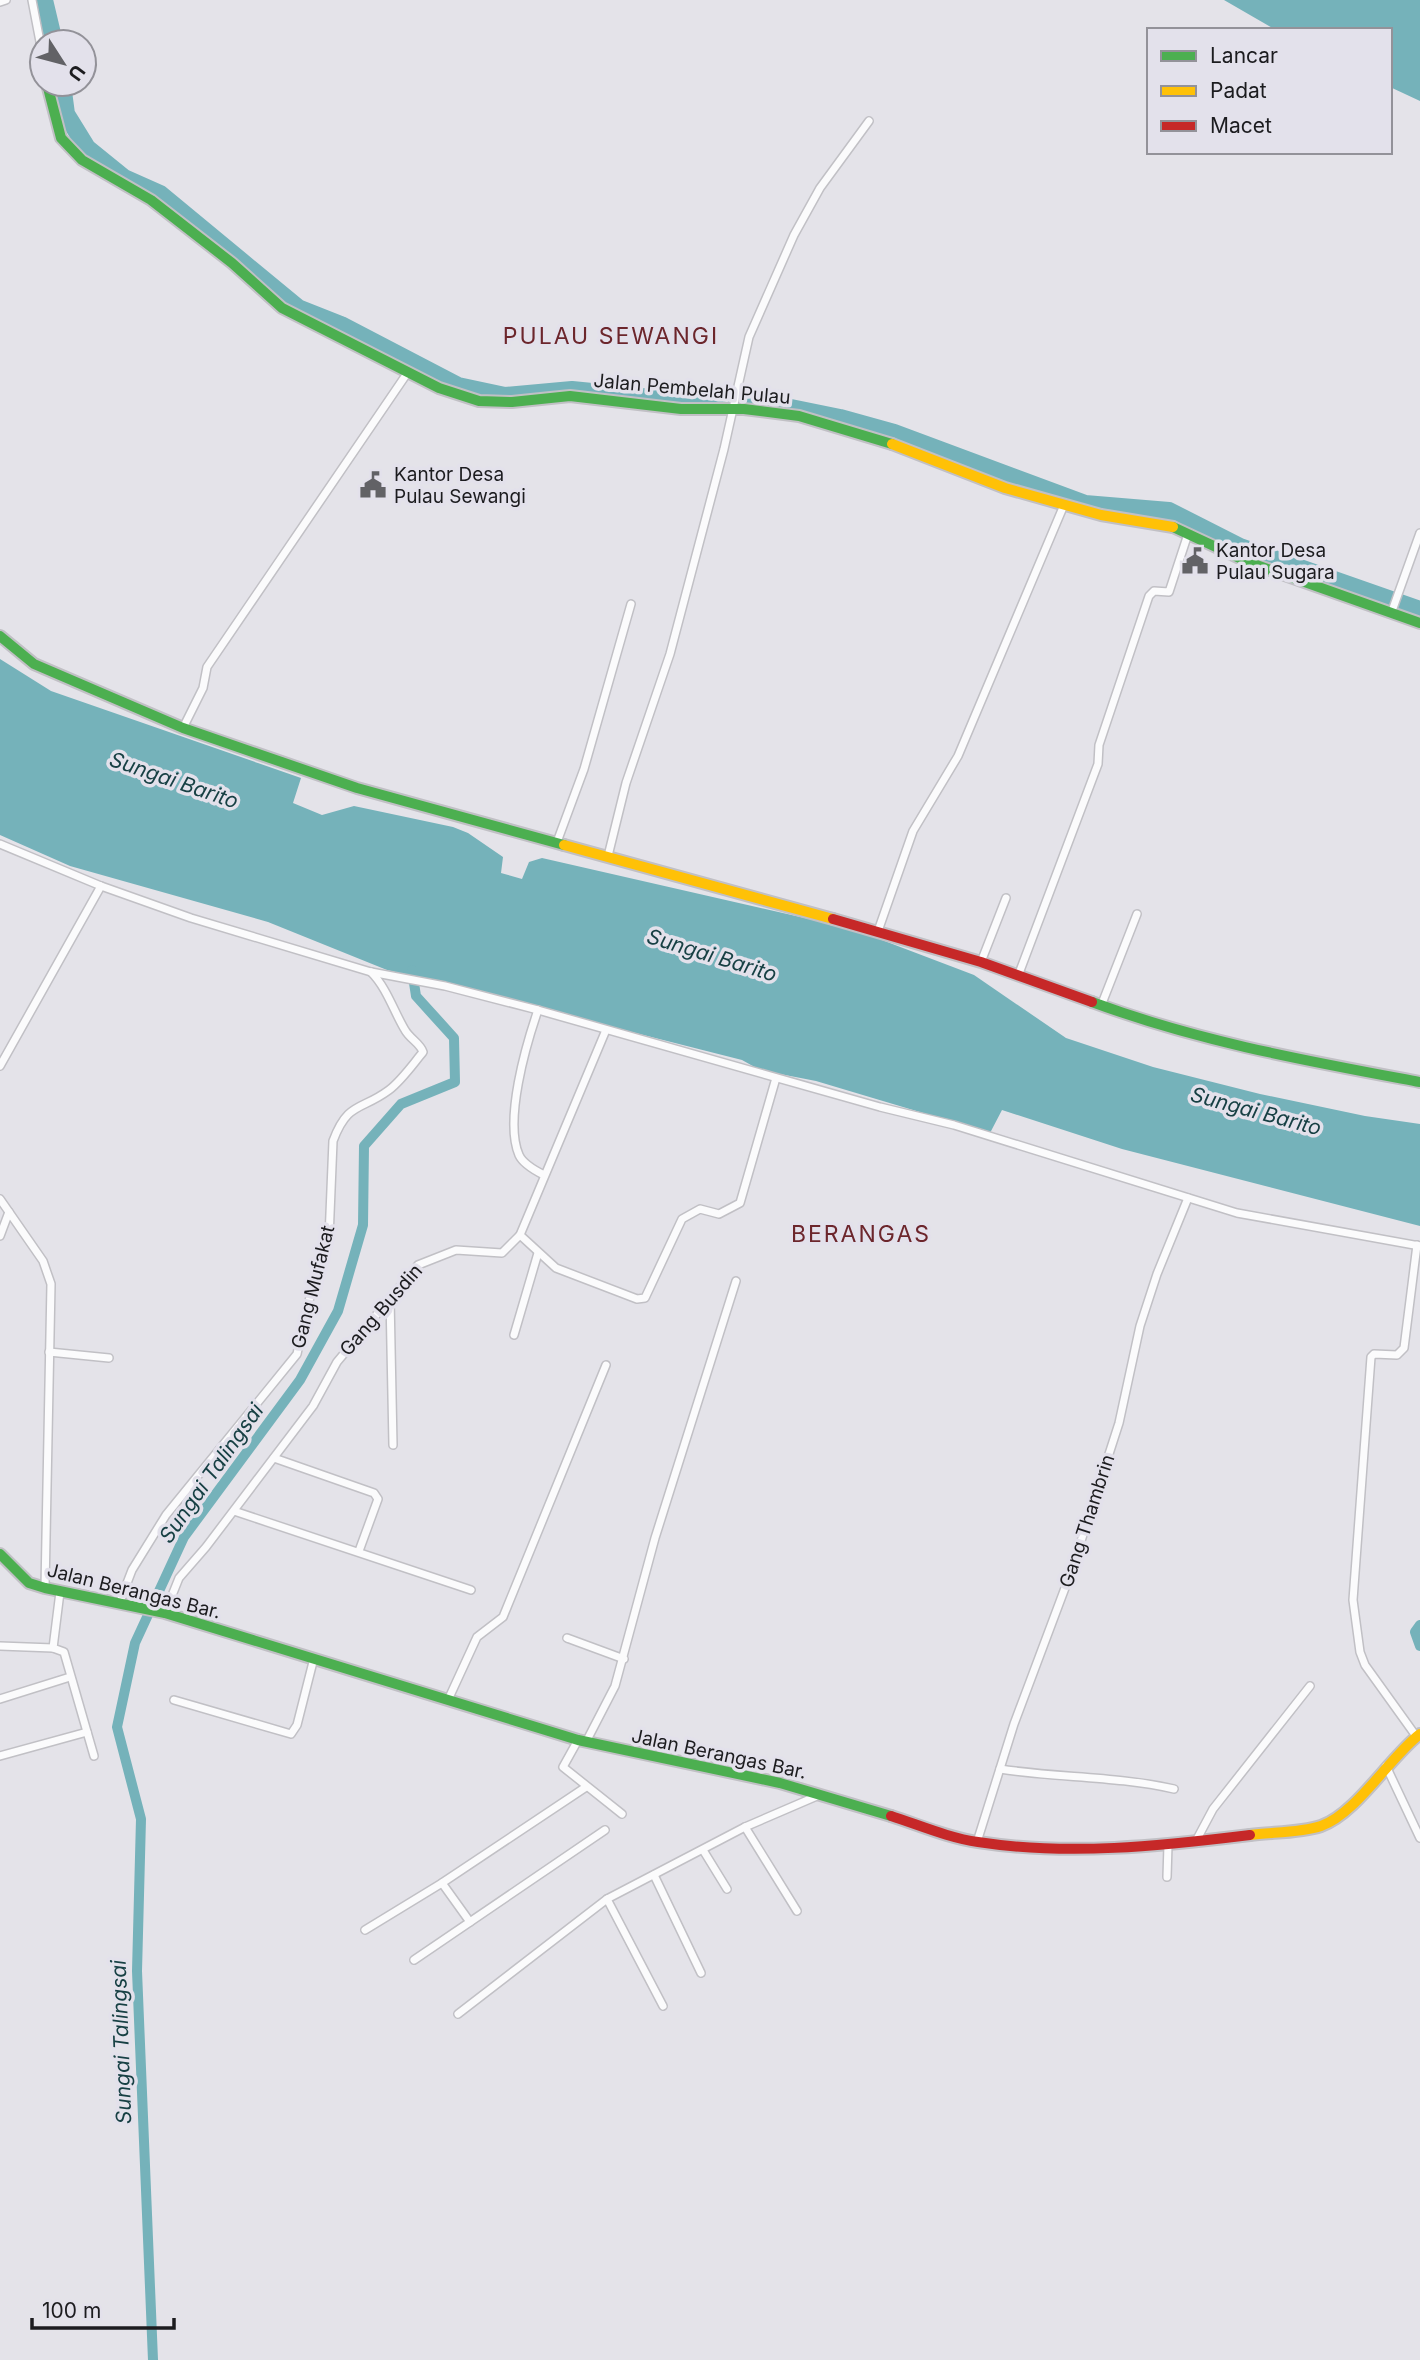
<svg xmlns="http://www.w3.org/2000/svg" width="1420" height="2360" font-family="Inter,sans-serif">
  <style>
    .water { fill: #75b2ba }
    .lines { fill: none; stroke-linecap: round; stroke-linejoin: round }
    .canal { stroke: #75b2ba; stroke-width: 10 }
    .river { stroke: #75b2ba; stroke-width: 18 }
    .street-casing { stroke: #c1c0c5; stroke-width: 10 }
    .fast-casing { stroke: #c1c0c5; stroke-width: 14 }
    .slow-casing { stroke: #c1c0c5; stroke-width: 14 }
    .jam-casing { stroke: #c1c0c5; stroke-width: 14 }
    .street { stroke: #fbfbfc; stroke-width: 7 }
    .fast { stroke: #4caf50; stroke-width: 10 }
    .slow { stroke: #ffc107; stroke-width: 10 }
    .jam { stroke: #c62828; stroke-width: 10 }
    .labels { text-anchor: middle; dominant-baseline: central; stroke-width: 7; stroke-linejoin: round; paint-order: stroke }
    .street-label { font-size: 19px; fill: #1c1c1f; stroke: #e3e1eb }
    .poi-label { font-size: 19px; fill: #1c1c1f; stroke: #e3e1eb; text-anchor: start }
    .water-label { font-size: 21px; font-style: italic; fill: #174044; stroke: #e3e1eb }
    .quarter-label { font-size: 23px; letter-spacing: 2px; fill: #6c262c; stroke: #e3e1eb }
  </style>
  <rect width="100%" height="100%" fill="#e4e3e9"/>
  <g class="water">
    <polygon points="1224,0 1420,0 1420,101 1390,87 1390,30 1276,30"/>
    <polygon points="0,659 51,691 301,778 293,803 322,815 354,806 453,827 468,833 503,857 501,873 522,879 529,862 542,858 853,929 974,975 1066,1038 1153,1067 1260,1094 1365,1116 1420,1124 1420,1226 1122,1149 1002,1110 990,1133 816,1081 760,1070 742,1060 387,970 268,922 70,866 0,835"/>
  </g>
  <g class="lines">
    <g class="canal">
      <polyline points="1420,1625 1415,1632 1420,1646"/>
      <polyline points="153,2360 137,1971 141,1819 117,1727 135,1643 184,1537 300,1380 338,1311 363,1225 364,1146 401,1104 455,1082 454,1038 416,996 412,970"/>
    </g>
    <g class="river">
      <polyline points="44,0 54,42"/>
      <polyline points="62,84 66,114 87,148 124,178 160,194 298,308 341,325 458,386 505,396 572,390 702,403 756,401 840,418 894,433 1085,504 1169,511 1240,547 1420,610"/>
    </g>
    <g class="street-casing">
      <g id="street">
        <polyline points="32,0 42,52"/>
        <polyline points="0,2 6,0"/>
        <polyline points="1392,611 1420,533"/>
        <polyline points="183,728 203,688 207,667 408,372"/>
        <polyline points="557,842 584,769 631,604"/>
        <polyline points="0,844 101,886 191,918 371,972 445,986 538,1010 880,1107 954,1125 1237,1213 1420,1246"/>
        <polyline points="608,856 626,783 670,654 724,449 749,337 794,235 820,188 869,121"/>
        <polyline points="878,931 913,831 958,756 1064,505"/>
        <polyline points="981,962 1006,898"/>
        <polyline points="1018,976 1098,764 1099,745 1149,596 1154,591 1169,592 1188,534"/>
        <polyline points="1101,1006 1137,914"/>
        <path d="M 538,1010 C 526,1045 504,1120 519,1155 C 523,1164 536,1171 544,1175"/>
        <polyline points="0,1066 101,886"/>
        <polyline points="0,1199 43,1261 51,1284 45,1588"/>
        <polyline points="520,1235 556,1268 637,1299 645,1298 682,1219 700,1209 719,1214 740,1203 776,1078"/>
        <polyline points="0,1236 9,1212"/>
        <polyline points="390,1298 393,1445"/>
        <polyline points="514,1335 538,1253"/>
        <polyline points="49,1352 109,1358"/>
        <polyline points="274,1458 374,1493 378,1499 359,1551"/>
        <polyline points="234,1511 471,1590"/>
        <polyline points="60,1592 53,1648 64,1652 94,1756"/>
        <path d="M 119,1604 L 132,1570 L 166,1515 L 297,1354 L 307,1307 L 329,1238 L 333,1141 C 348,1101 361,1111 389,1090 C 402,1080 413,1064 423,1052 C 420,1043 410,1039 405,1030 C 394,1012 387,988 371,972"/>
        <polyline points="165,1613 179,1578 206,1547 313,1406 337,1362 418,1265 456,1250 502,1253 520,1235 606,1030"/>
        <polyline points="567,1638 624,1659"/>
        <polyline points="0,1646 53,1648"/>
        <polyline points="0,1699 70,1677"/>
        <polyline points="174,1700 291,1734 297,1725 314,1658"/>
        <polyline points="448,1700 477,1637 503,1617 606,1365"/>
        <polyline points="1416,1736 1365,1665 1360,1652 1353,1600 1371,1357 1374,1354 1397,1355 1404,1348 1417,1245"/>
        <polyline points="578,1740 563,1767 622,1814"/>
        <polyline points="586,1742 615,1686 655,1538 736,1281"/>
        <polyline points="0,1756 87,1732"/>
        <polyline points="1386,1766 1420,1838"/>
        <path d="M 1000,1769 C 1058,1778 1117,1776 1174,1789"/>
        <polyline points="745,1827 797,1911"/>
        <polyline points="1197,1839 1213,1809 1310,1686"/>
        <polyline points="977,1842 1014,1724 1071,1572 1119,1423 1140,1326 1157,1274 1188,1198"/>
        <polyline points="703,1850 727,1889"/>
        <polyline points="654,1875 701,1973"/>
        <polyline points="1167,1877 1168,1845"/>
        <polyline points="442,1883 470,1922"/>
        <polyline points="607,1899 663,2006"/>
        <polyline points="365,1930 442,1883 586,1787"/>
        <polyline points="414,1960 605,1830"/>
        <polyline points="458,2014 607,1899 745,1827 817,1796"/>
      </g>
    </g>
    <g class="fast-casing">
      <g id="fast">
        <polyline points="47,84 61,138 82,160 151,200 232,263 282,308 439,388 479,401 512,402 570,396 681,409 744,409 799,416 892,444"/>
        <polyline points="1173,527 1248,562 1420,623"/>
        <polyline points="0,636 34,664 183,728 357,788 564,845"/>
        <path d="M 1092,1002 C 1200,1042 1308,1061 1420,1082"/>
        <polyline points="0,1554 29,1583 45,1588 165,1613 578,1740 780,1783 891,1816"/>
      </g>
    </g>
    <g class="slow-casing">
      <g id="slow">
        <polyline points="892,444 1005,488 1101,515 1173,527"/>
        <polyline points="564,845 833,919"/>
        <path d="M 1250,1835 C 1272,1832 1300,1833 1321,1826 C 1356,1814 1389,1758 1420,1734"/>
      </g>
    </g>
    <g class="jam-casing">
      <g id="jam">
        <polyline points="833,919 981,962 1092,1002"/>
        <path d="M 891,1816 C 919,1825 949,1838 978,1842 C 1068,1856 1161,1846 1250,1835"/>
      </g>
    </g>
    <use href="#street" class="street"/>
    <use href="#fast" class="fast"/>
    <use href="#slow" class="slow"/>
    <use href="#jam" class="jam"/>
  </g>
  <defs>
    <g id="civic-bare" transform="scale(2.1)"><path d="M-.6-6.5H3V-4.5H.6V-3L4-1V1h2V6H-6V1h2V-1L-.6-3ZM-1.2 2.5V6h2.4V2.5Z" fill="#626266" stroke="#e3e1eb" stroke-width="2.5" paint-order="stroke"/></g>
  </defs>
  <g fill-rule="evenodd">
    <use href="#civic-bare" x="373" y="485"/>
    <use href="#civic-bare" x="1195" y="561"/>
  </g>
  <g class="labels">
    <g class="street-label">
      <text transform="translate(692 389) rotate(5)">Jalan Pembelah Pulau</text>
      <text transform="translate(313 1287) rotate(-76)">Gang Mufakat</text>
      <text transform="translate(381 1310) rotate(-49)">Gang Busdin</text>
      <text transform="translate(1087 1521) rotate(-72)">Gang Thambrin</text>
      <text transform="translate(134 1591) rotate(14)">Jalan Berangas Bar.</text>
      <text transform="translate(719 1754) rotate(12)">Jalan Berangas Bar.</text>
    </g>
    <g class="poi-label">
      <text x="394" y="474">Kantor Desa<tspan x="394" dy="22">Pulau Sewangi</tspan></text>
      <text x="1216" y="550">Kantor Desa<tspan x="1216" dy="22">Pulau Sugara</tspan></text>
    </g>
    <g class="water-label">
      <text transform="translate(174 780) rotate(19)">Sungai Barito</text>
      <text transform="translate(712 955) rotate(17)">Sungai Barito</text>
      <text transform="translate(1256 1111) rotate(15)">Sungai Barito</text>
      <text transform="translate(211 1473) rotate(-55)">Sungai Talingsai</text>
      <text transform="translate(121 2042) rotate(-92)">Sungai Talingsai</text>
    </g>
    <g class="quarter-label">
      <text x="611" y="336">PULAU SEWANGI</text>
      <text x="861" y="1234">BERANGAS</text>
    </g>
  </g>
  <rect x="1147" y="28" width="245" height="126" fill="#e3e1eb" stroke="#939299" stroke-width="2"/>
  <rect x="1161" y="51" width="35" height="10" fill="#4caf50" stroke="#939299" stroke-width="2"/>
  <text x="1210" y="63" font-size="21" fill="#1c1c1f">Lancar</text>
  <rect x="1161" y="86" width="35" height="10" fill="#ffc107" stroke="#939299" stroke-width="2"/>
  <text x="1210" y="98" font-size="21" fill="#1c1c1f">Padat</text>
  <rect x="1161" y="121" width="35" height="10" fill="#c62828" stroke="#939299" stroke-width="2"/>
  <text x="1210" y="133" font-size="21" fill="#1c1c1f">Macet</text>
  <g transform="translate(63 63) rotate(126)"><circle r="33" fill="#e3e1eb" stroke="#939299" stroke-width="2"/>
  <path d="M0-5L12 26L0 18L-12 26Z" fill="#626266"/>
  <text y="-10" font-size="19" font-weight="bold" text-anchor="middle" fill="#1c1c1f">U</text>
  </g>
  <path d="M32 2318v10h142v-10" fill="none" stroke="#1c1c1f" stroke-width="3.5"/>
  <text x="42" y="2318" font-size="21" fill="#1c1c1f" stroke="#e3e1eb" stroke-width="5" paint-order="stroke">100 m</text>
</svg>
